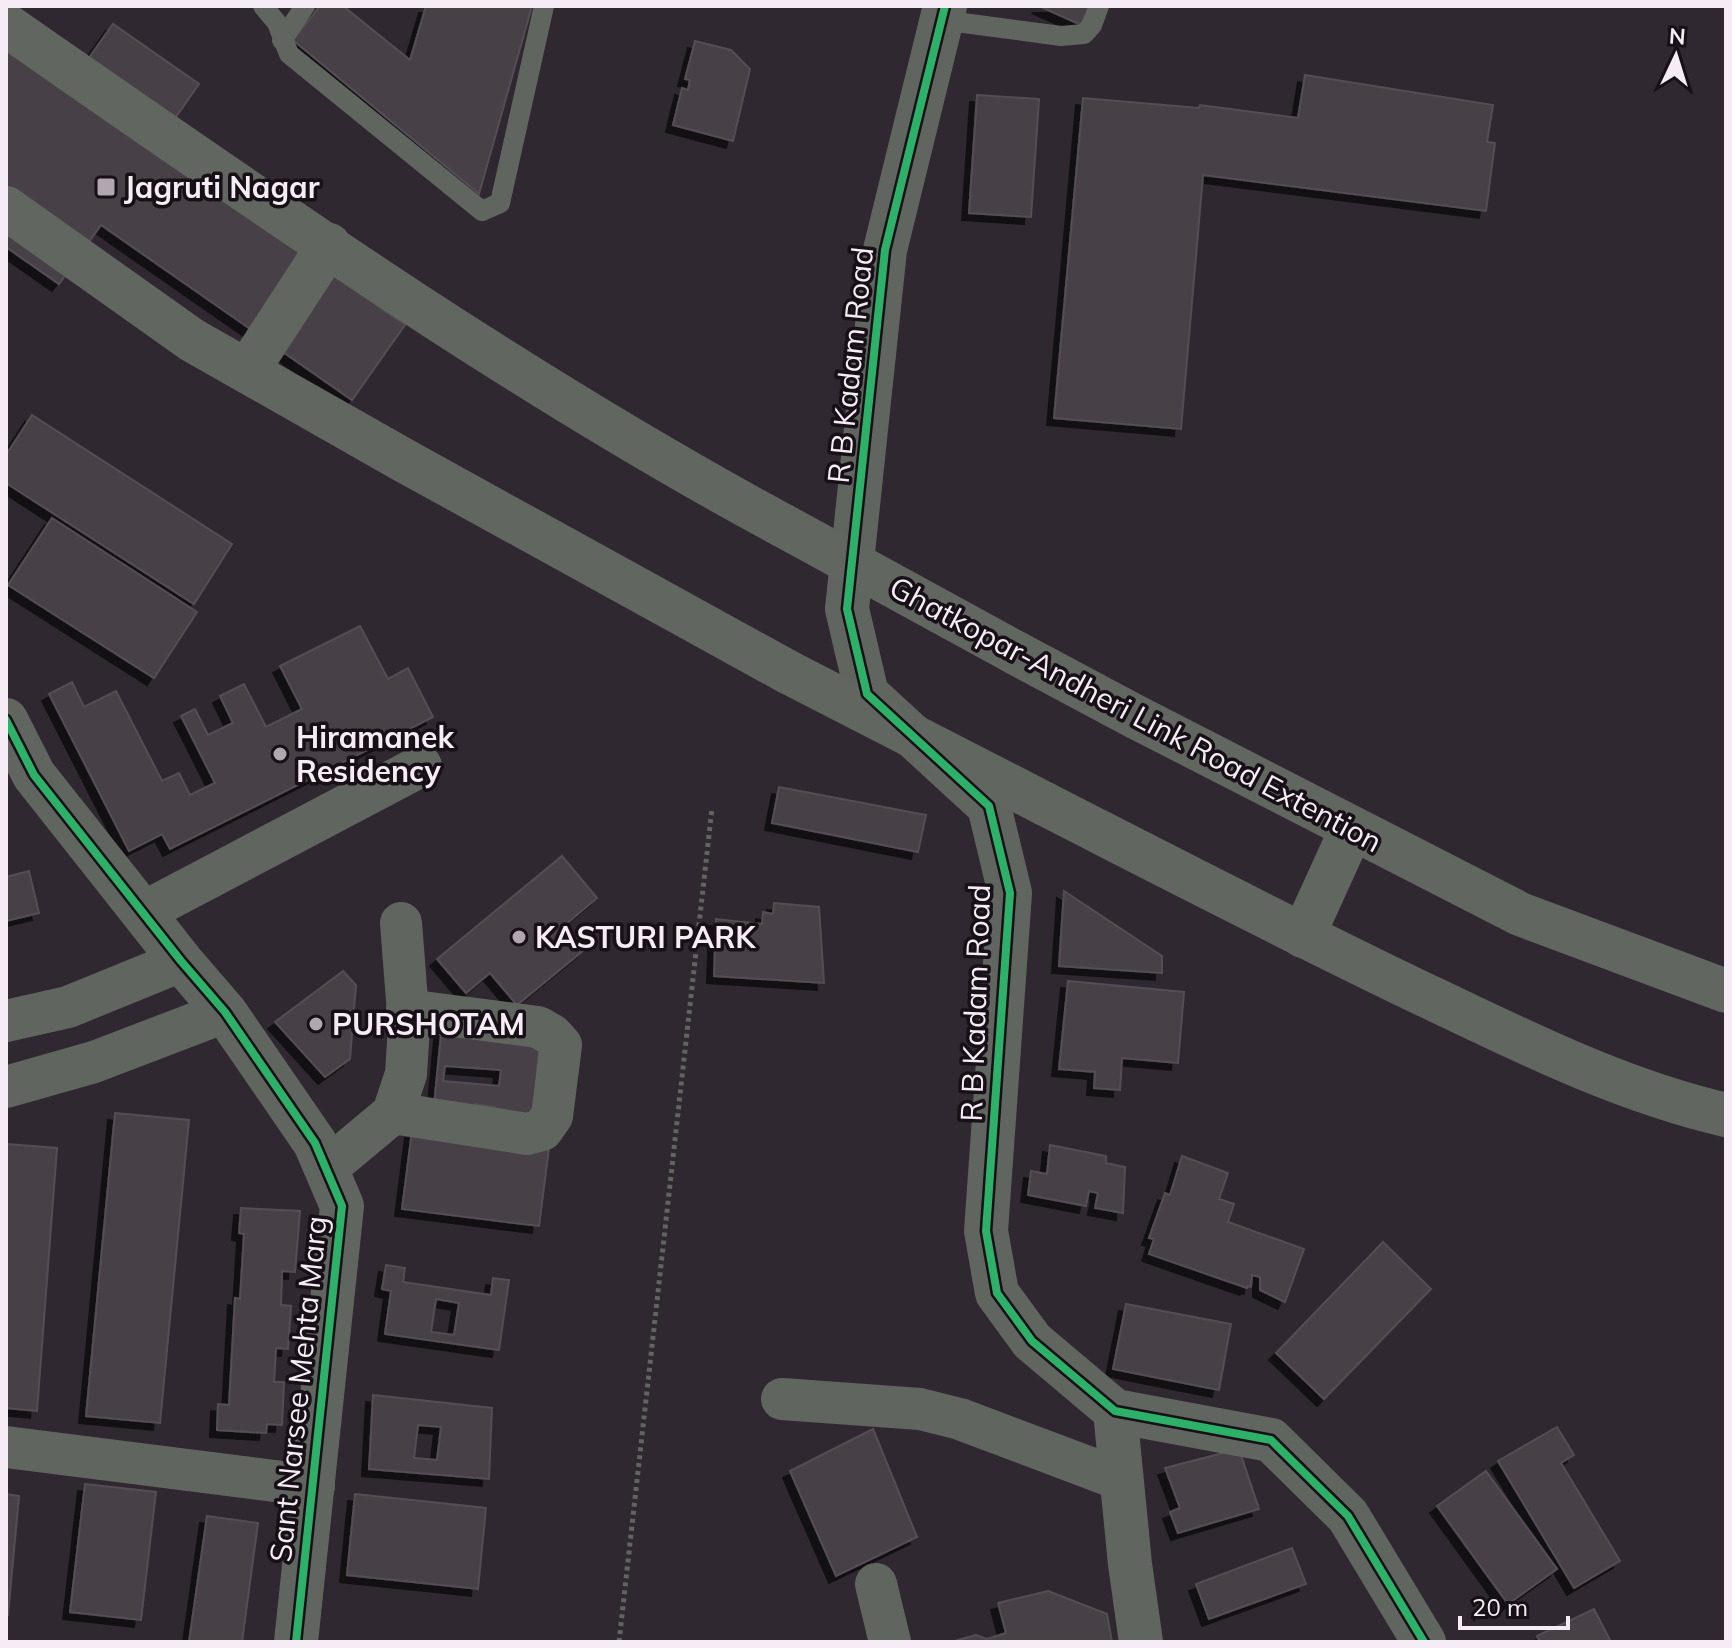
<svg xmlns="http://www.w3.org/2000/svg" width="1732" height="1648" font-family="Mulish,sans-serif">
  <style>
    .building { fill: #474047; stroke: #554e55; stroke-width: 2; fill-rule: evenodd; filter: url(#shadow) }
    .lines { fill: none; stroke-linecap: round; stroke-linejoin: round }
    .path { stroke: #626461; stroke-width: 5; stroke-dasharray: 4 4; stroke-linecap: butt }
    .service { stroke: #60665f; stroke-width: 20 }
    .minor { stroke: #60665f; stroke-width: 42 }
    .tertiary { stroke: #60665f; stroke-width: 44 }
    .primary { stroke: #626660; stroke-width: 44 }
    .primary-bridge { stroke: #626660; stroke-width: 44 }
    .cycleway-casing { stroke: #171017; stroke-width: 13 }
    .cycleway { stroke: #2db169; stroke-width: 8 }
    .poi-dot { fill: #b1a7b1; stroke: #171017; stroke-width: 3 }
    .labels { text-anchor: middle; dominant-baseline: central; stroke-width: 7; stroke-linejoin: round; paint-order: stroke }
    .poi-label { font-size: 30px; font-weight: bold; fill: #f6ecf6; stroke: #171017; text-anchor: start }
    .street-label { font-size: 30px; fill: #f6ecf6; stroke: #171017 }
  </style>
  <defs>
    <filter id="shadow"><feDropShadow dx="-7" dy="7" stdDeviation="0" flood-color="#0009"/></filter>
  </defs>
  <rect width="100%" height="100%" fill="#302830"/>
  <g class="building">
    <polygon points="6,6 88,59 113,24 199,84 153,150 405,325 352,400 101,225 59,284 6,247"/>
    <polygon points="320,6 343,6 410,60 426,6 532,6 479,194 293,40"/>
    <polygon points="1039,6 1089,6 1081,25"/>
    <polygon points="695,41 731,50 750,69 733,141 673,125 682,88 688,90 690,80 685,79"/>
    <polygon points="1305,75 1493,105 1487,142 1495,143 1486,211 1203,175 1181,429 1054,418 1083,98 1199,108 1200,105 1298,118"/>
    <polygon points="977,95 1039,99 1031,217 969,213"/>
    <polygon points="32,415 232,544 194,604 6,483 6,455"/>
    <polygon points="52,518 197,612 154,678 8,585"/>
    <polygon points="360,626 388,679 408,668 433,717 170,849 162,834 129,851 49,694 72,682 84,707 116,691 162,781 179,773 190,795 215,783 181,716 195,709 208,735 233,723 220,696 244,684 266,727 302,709 280,666"/>
    <polygon points="779,787 926,815 918,852 772,823"/>
    <polygon points="562,856 597,898 565,925 585,949 517,1005 490,973 466,993 437,959"/>
    <polygon points="29,871 39,913 6,921 6,877"/>
    <polygon points="1064,891 1162,956 1162,973 1059,966"/>
    <polygon points="774,903 819,907 824,983 714,976 716,919 762,924 763,912 773,914"/>
    <polygon points="343,971 356,985 350,1059 325,1077 275,1022"/>
    <polygon points="1068,981 1184,992 1178,1063 1122,1058 1120,1090 1094,1088 1095,1072 1059,1069"/>
    <path d="M 442,1024 L 540,1035 L 533,1120 L 493,1115 L 495,1107 L 475,1104 L 475,1111 L 434,1106 ZM 445,1066 L 501,1070 L 499,1086 L 443,1081 Z"/>
    <polygon points="115,1113 189,1120 160,1423 86,1416"/>
    <polygon points="412,1131 549,1148 539,1226 402,1209"/>
    <polygon points="6,1144 57,1148 37,1411 6,1408"/>
    <polygon points="1050,1145 1106,1156 1106,1163 1125,1167 1123,1213 1095,1208 1098,1193 1089,1191 1086,1206 1028,1195 1031,1171 1047,1174"/>
    <polygon points="1182,1156 1228,1173 1219,1199 1234,1204 1228,1222 1304,1249 1285,1302 1260,1290 1260,1277 1252,1275 1251,1287 1248,1286 1247,1288 1149,1254 1154,1239 1149,1238 1165,1193 1170,1195"/>
    <polygon points="241,1208 300,1211 295,1272 282,1271 281,1305 291,1306 288,1349 276,1348 274,1382 284,1382 282,1425 267,1424 266,1433 217,1430 218,1404 229,1405 235,1298 240,1299 244,1234 239,1233"/>
    <polygon points="1383,1242 1431,1289 1324,1399 1276,1353"/>
    <path d="M 386,1265 L 405,1268 L 403,1282 L 491,1295 L 493,1278 L 509,1280 L 499,1350 L 385,1334 L 391,1291 L 382,1289 ZM 436,1299 L 459,1303 L 454,1335 L 431,1332 Z"/>
    <polygon points="1126,1304 1231,1324 1219,1390 1113,1369"/>
    <path d="M 373,1395 L 492,1408 L 489,1479 L 369,1469 ZM 418,1425 L 441,1427 L 437,1460 L 414,1458 Z"/>
    <polygon points="1557,1427 1574,1455 1561,1463 1620,1561 1574,1588 1498,1461"/>
    <polygon points="873,1429 917,1537 836,1576 790,1471"/>
    <polygon points="1239,1449 1259,1509 1178,1533 1170,1512 1180,1508 1165,1468"/>
    <polygon points="1486,1471 1557,1569 1508,1604 1437,1506"/>
    <polygon points="85,1484 156,1492 141,1620 70,1612"/>
    <polygon points="6,1494 19,1496 8,1615 6,1615"/>
    <polygon points="355,1494 486,1508 478,1589 347,1575"/>
    <polygon points="207,1516 258,1523 242,1642 189,1642"/>
    <polygon points="1292,1548 1306,1584 1209,1619 1196,1584"/>
    <polygon points="1048,1591 1107,1614 1112,1642 951,1642 976,1635 987,1639 1006,1633 998,1603"/>
    <polygon points="1594,1609 1611,1642 1540,1642 1537,1636"/>
  </g>
  <g class="lines">
    <polyline class="path" points="619,1642 712,808"/>
    <g class="service">
      <polyline points="263,6 277,23 289,54 482,211 500,203 544,6"/>
      <polyline points="941,20 1061,36 1084,34 1092,25 1099,6"/>
      <polyline points="282,40 305,6"/>
    </g>
    <g class="minor">
      <polyline points="142,913 421,766"/>
      <polyline points="6,1021 68,1007 181,961"/>
      <polyline points="6,1087 94,1062 225,1012"/>
      <polyline points="393,1113 527,1134 542,1130 552,1116 561,1045 552,1035 538,1027 407,1010"/>
      <polyline points="326,1169 393,1113 406,1074 409,1026 401,923"/>
      <polyline points="782,1399 920,1409 960,1419 1122,1480"/>
      <polyline points="6,1447 314,1486"/>
      <polyline points="876,1584 890,1642"/>
    </g>
    <g class="tertiary">
      <polyline points="945,6 885,250 847,609 867,694 989,806 1010,893 986,1231 997,1293 1032,1341 1115,1411 1271,1440 1348,1516 1424,1642"/>
      <polyline points="6,720 34,775 181,961 225,1012 315,1143 342,1206 296,1642"/>
      <polyline points="1115,1411 1130,1564 1141,1642"/>
    </g>
    <g class="primary">
      <path d="M 6,25 C 258,200 511,379 782,525"/>
      <polyline points="6,208 192,340 405,461 788,672"/>
      <polyline points="247,371 329,245"/>
      <polyline points="1016,653 1132,715 1520,914 1726,991"/>
      <path d="M 1045,804 C 1176,871 1307,939 1440,1002 C 1532,1046 1626,1092 1726,1115"/>
      <polyline points="1303,936 1352,828"/>
    </g>
    <g class="primary-bridge">
      <polyline points="782,525 1016,653"/>
      <polyline points="788,672 1045,804"/>
    </g>
    <g class="cycleway-casing">
      <g id="cycleway">
        <polyline points="945,6 885,250 847,609 867,694 989,806 1010,893 986,1231 997,1293 1032,1341 1115,1411 1271,1440 1348,1516 1424,1642"/>
        <polyline points="6,720 34,775 181,961 225,1012 315,1143 342,1206 296,1642"/>
      </g>
    </g>
    <use href="#cycleway" class="cycleway"/>
  </g>
  <g class="poi-dot">
    <rect x="96" y="177" width="20" height="20" rx="4"/>
    <circle cx="280" cy="754" r="8"/>
    <circle cx="519" cy="937" r="8"/>
    <circle cx="316" cy="1024" r="8"/>
  </g>
  <g class="labels">
    <g class="poi-label">
      <text x="124" y="187">Jagruti Nagar</text>
      <text x="296" y="737">Hiramanek<tspan x="296" dy="34">Residency</tspan></text>
      <text x="535" y="937">KASTURI PARK</text>
      <text x="332" y="1024">PURSHOTAM</text>
    </g>
    <g class="street-label">
      <text transform="translate(850 365) rotate(-84)">R B Kadam Road</text>
      <text transform="translate(1136 714) rotate(28)">Ghatkopar-Andheri Link Road Extention</text>
      <text transform="translate(975 1003) rotate(-88)">R B Kadam Road</text>
      <text transform="translate(298 1389) rotate(-84)">Sant Narsee Mehta Marg</text>
    </g>
  </g>
  <rect width="1732" height="1648" fill="none" stroke="#f6ecf6" stroke-width="16"/>
  <g transform="translate(1676 56) rotate(4)" stroke="#171017" stroke-width="6" paint-order="stroke">
  <path d="M0-6L14 30L0 20L-14 30Z" fill="#f6ecf6"/>
  <text y="-12" font-size="22" font-weight="bold" text-anchor="middle" fill="#f6ecf6">N</text>
  </g>
  <path d="M1460 1616v12h108v-12" fill="none" stroke="#f6ecf6" stroke-width="4"/>
  <text x="1472" y="1616" font-size="24" fill="#f6ecf6" stroke="#171017" stroke-width="6" paint-order="stroke">20 m</text>
</svg>
